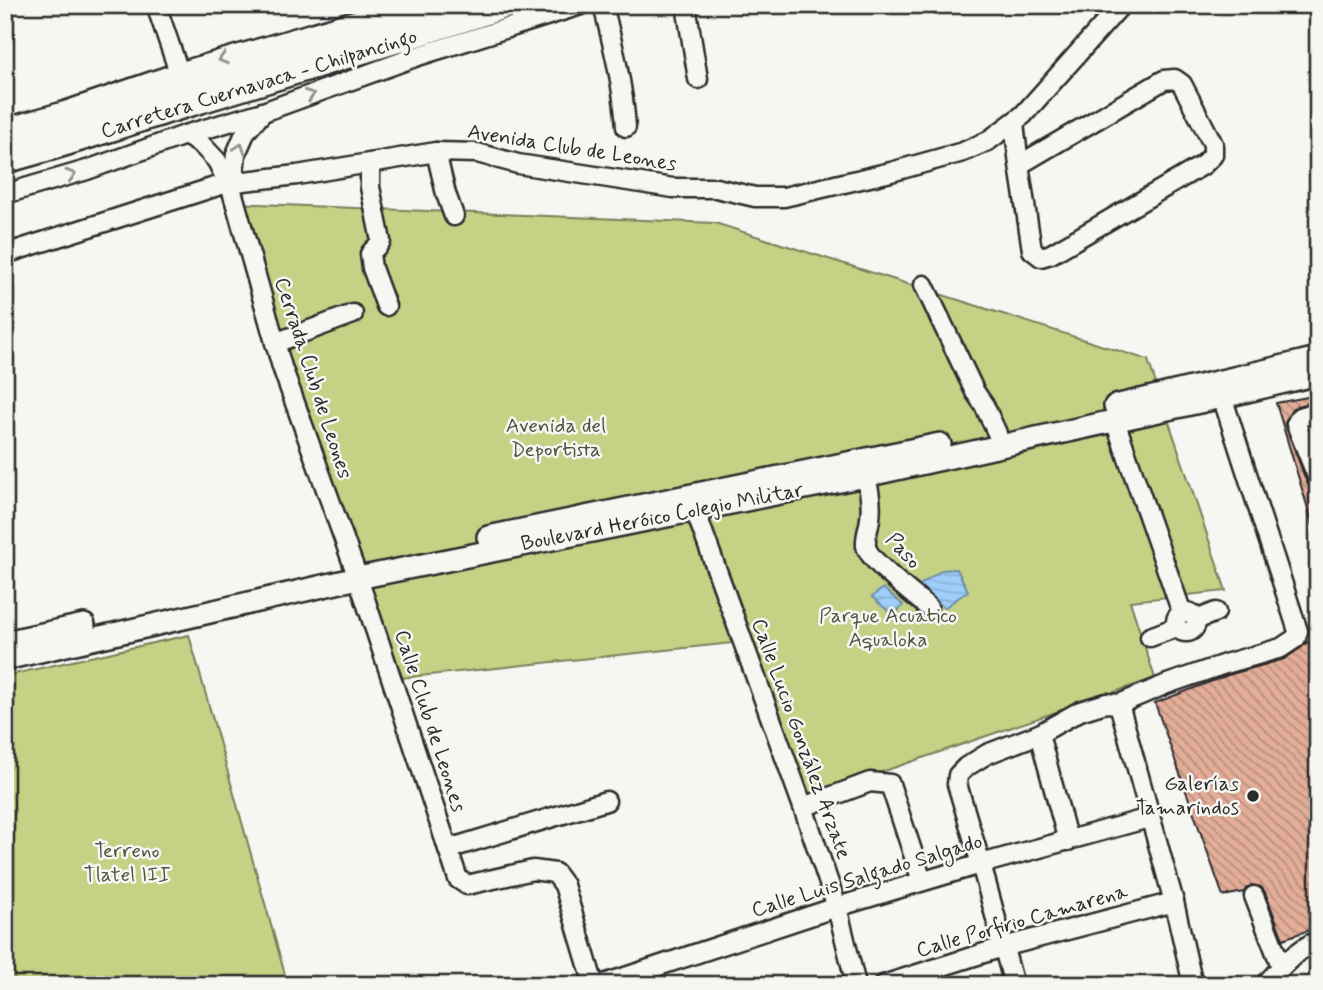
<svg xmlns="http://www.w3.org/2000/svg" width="1323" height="990" font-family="Mynerve,sans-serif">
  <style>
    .green { fill: #c5d185; stroke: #787e58; stroke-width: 2 }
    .water { fill: url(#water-rules); stroke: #708da7; stroke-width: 2 }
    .building { fill: url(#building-back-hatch); stroke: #2b2b2b; stroke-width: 2 }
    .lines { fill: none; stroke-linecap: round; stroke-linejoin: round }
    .minor-casing { stroke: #2b2b2b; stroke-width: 23 }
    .major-casing { stroke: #2b2b2b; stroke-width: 26 }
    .minor { stroke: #f6f6f2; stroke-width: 18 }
    .major { stroke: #f6f6f2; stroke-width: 21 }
    .oneway { stroke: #90908e }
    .poi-dot { fill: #2b2b2b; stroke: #f6f6f2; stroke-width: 2.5 }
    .labels { text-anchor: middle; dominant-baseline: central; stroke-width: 5; stroke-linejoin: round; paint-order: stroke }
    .street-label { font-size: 21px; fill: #2b2b2b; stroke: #f6f6f2 }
    .park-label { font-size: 21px; fill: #525442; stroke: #f6f6f2 }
    .poi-label { font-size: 21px; fill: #2b2b2b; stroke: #f6f6f2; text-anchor: end }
  </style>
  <defs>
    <pattern id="water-rules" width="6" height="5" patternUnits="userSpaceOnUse" patternTransform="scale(1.75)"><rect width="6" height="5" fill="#9ecefa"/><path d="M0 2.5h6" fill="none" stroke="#88b1d6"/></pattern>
    <pattern id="building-back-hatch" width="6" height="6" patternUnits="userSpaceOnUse" patternTransform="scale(1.75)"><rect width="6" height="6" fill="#e3ad98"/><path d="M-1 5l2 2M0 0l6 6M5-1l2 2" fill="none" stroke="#b88d7c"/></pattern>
  </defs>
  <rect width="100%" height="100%" fill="#f6f6f2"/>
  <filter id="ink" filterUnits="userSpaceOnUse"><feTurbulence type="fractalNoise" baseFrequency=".0143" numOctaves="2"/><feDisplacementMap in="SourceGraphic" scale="14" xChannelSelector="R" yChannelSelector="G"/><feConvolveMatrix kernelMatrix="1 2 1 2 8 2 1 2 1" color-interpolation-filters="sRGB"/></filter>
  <g filter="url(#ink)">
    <g class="green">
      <polygon points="236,203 715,223 1148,360 1226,591 1130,601 1155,678 809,797 751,641 401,678"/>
      <polygon points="189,635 288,985 5,985 5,676"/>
    </g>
    <g class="water">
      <polygon points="957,569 968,591 944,608 920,585 942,570"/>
      <polygon points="883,588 903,605 894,616 872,597"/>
    </g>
    <g class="building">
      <polygon points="1318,395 1318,401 1297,406 1291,411 1285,424 1307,483 1312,488 1318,490 1318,531 1315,532 1276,403"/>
      <polygon points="1318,638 1318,927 1283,939 1265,892 1261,887 1251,885 1244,892 1223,896 1155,703 1228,675 1284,659 1302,647 1306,643"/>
    </g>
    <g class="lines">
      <g class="minor-casing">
        <g id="minor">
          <polyline points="156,5 179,72"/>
          <path d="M 603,5 C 613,45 623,85 626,127"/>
          <polyline points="686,5 698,79"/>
          <polyline points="1014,123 1019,165 1032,250 1041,257 1051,254 1203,165 1213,155 1213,144 1182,84 1175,79 1164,80 1019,165"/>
          <polyline points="5,128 65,111 179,72 406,5"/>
          <polyline points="185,135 202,145 217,161 232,191 282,367 358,578 458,879 467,885 533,870 555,873 564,885 594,985"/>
          <polyline points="436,152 446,194 454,216"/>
          <path d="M 370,163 L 370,187 L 381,241 C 378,247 374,248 370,254 L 372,268 L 386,306"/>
          <polyline points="232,191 236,154 246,131 263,112"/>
          <polyline points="5,194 87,170 185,135 263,112 418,56 581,5"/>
          <polyline points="5,254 227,183 297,175 436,152 477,153 518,164 673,188 716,188 755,197 784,197 891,172 963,152 988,141 1023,115 1121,5"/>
          <polyline points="924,285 975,392 984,405 997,433"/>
          <polyline points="275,343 353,314"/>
          <polyline points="1318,412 1300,417 1296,424 1318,479"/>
          <polyline points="1115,421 1182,613"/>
          <path d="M 865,476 C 870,490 872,503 870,519 C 869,528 865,536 866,546 C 868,560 915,596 928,607"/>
          <polyline points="695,510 803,807 837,907 856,985"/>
          <circle cx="1186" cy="622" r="10"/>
          <polyline points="1196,620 1216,612"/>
          <polyline points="1150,637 1177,627"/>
          <polyline points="1119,704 1174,902 1193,985"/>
          <polyline points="1039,734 1068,841"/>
          <polyline points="803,807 870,782 890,784 922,881"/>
          <polyline points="448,849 606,801"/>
          <polyline points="1254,896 1281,966"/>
          <polyline points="601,985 837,907 981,864 1149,818"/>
          <polyline points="883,985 1003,947 1174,902"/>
          <polyline points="1014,985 981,864 957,784 958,775 966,767 987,754 1039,734 1080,711 1106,703 1119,704 1167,684 1225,664 1281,648 1296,638 1298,631 1218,384"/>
          <path d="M 1265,985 C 1282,966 1295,951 1318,940"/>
        </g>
      </g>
      <g class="major-casing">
        <g id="major">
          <polyline points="5,144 35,137 121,108 461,5"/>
          <path d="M 5,162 C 63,147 120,127 178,109 C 289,75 401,42 512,5"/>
          <polyline points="1115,406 1318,358"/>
          <polyline points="488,537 940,444"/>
          <polyline points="5,642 84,625"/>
          <polyline points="5,659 358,578 865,476 1222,397 1318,374"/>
        </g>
      </g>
      <use href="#minor" class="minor"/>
      <use href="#major" class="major"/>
    </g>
    <defs><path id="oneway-chevron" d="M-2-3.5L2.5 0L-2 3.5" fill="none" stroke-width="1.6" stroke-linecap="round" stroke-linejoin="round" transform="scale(1.75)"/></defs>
    <g class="oneway">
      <use href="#oneway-chevron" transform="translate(223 59) rotate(164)"/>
      <use href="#oneway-chevron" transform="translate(310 95) rotate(-20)"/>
      <use href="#oneway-chevron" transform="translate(240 148) rotate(-71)"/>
      <use href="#oneway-chevron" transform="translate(71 175) rotate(-16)"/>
    </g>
  </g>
  <circle class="poi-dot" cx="1253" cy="796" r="7"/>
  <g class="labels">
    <g class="street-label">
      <text transform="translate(259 84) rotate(-17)">Carretera Cuernavaca - Chilpancingo</text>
      <text transform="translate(572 148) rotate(9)">Avenida Club de Leones</text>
      <text transform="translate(313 378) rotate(72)">Cerrada Club de Leones</text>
      <text transform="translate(662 517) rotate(-11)">Boulevard Heróico Colegio Militar</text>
      <text transform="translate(903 551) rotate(48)">Paso</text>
      <text transform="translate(430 721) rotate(72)">Calle Club de Leones</text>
      <text transform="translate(801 739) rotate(70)">Calle Lucio González Arzate</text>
      <text transform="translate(867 876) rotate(-17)">Calle Luis Salgado Salgado</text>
      <text transform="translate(1022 921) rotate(-16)">Calle Porfirio Camarena</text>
    </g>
    <g class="park-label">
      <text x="556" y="426">Avenida del<tspan x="556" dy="24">Deportista</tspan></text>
      <text x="888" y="616">Parque Acuatico<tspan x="888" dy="24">Aqualoka</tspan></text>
      <text x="127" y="851">Terreno<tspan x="127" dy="24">Tlatel III</tspan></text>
    </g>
    <g class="poi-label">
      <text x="1239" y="784">Galerías<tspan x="1239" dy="24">Tamarindos</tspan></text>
    </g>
  </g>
  <rect width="1323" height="990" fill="none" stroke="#f6f6f2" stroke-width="28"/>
  <rect x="14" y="14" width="1295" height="962" fill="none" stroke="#2b2b2b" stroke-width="2.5" filter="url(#ink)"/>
</svg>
